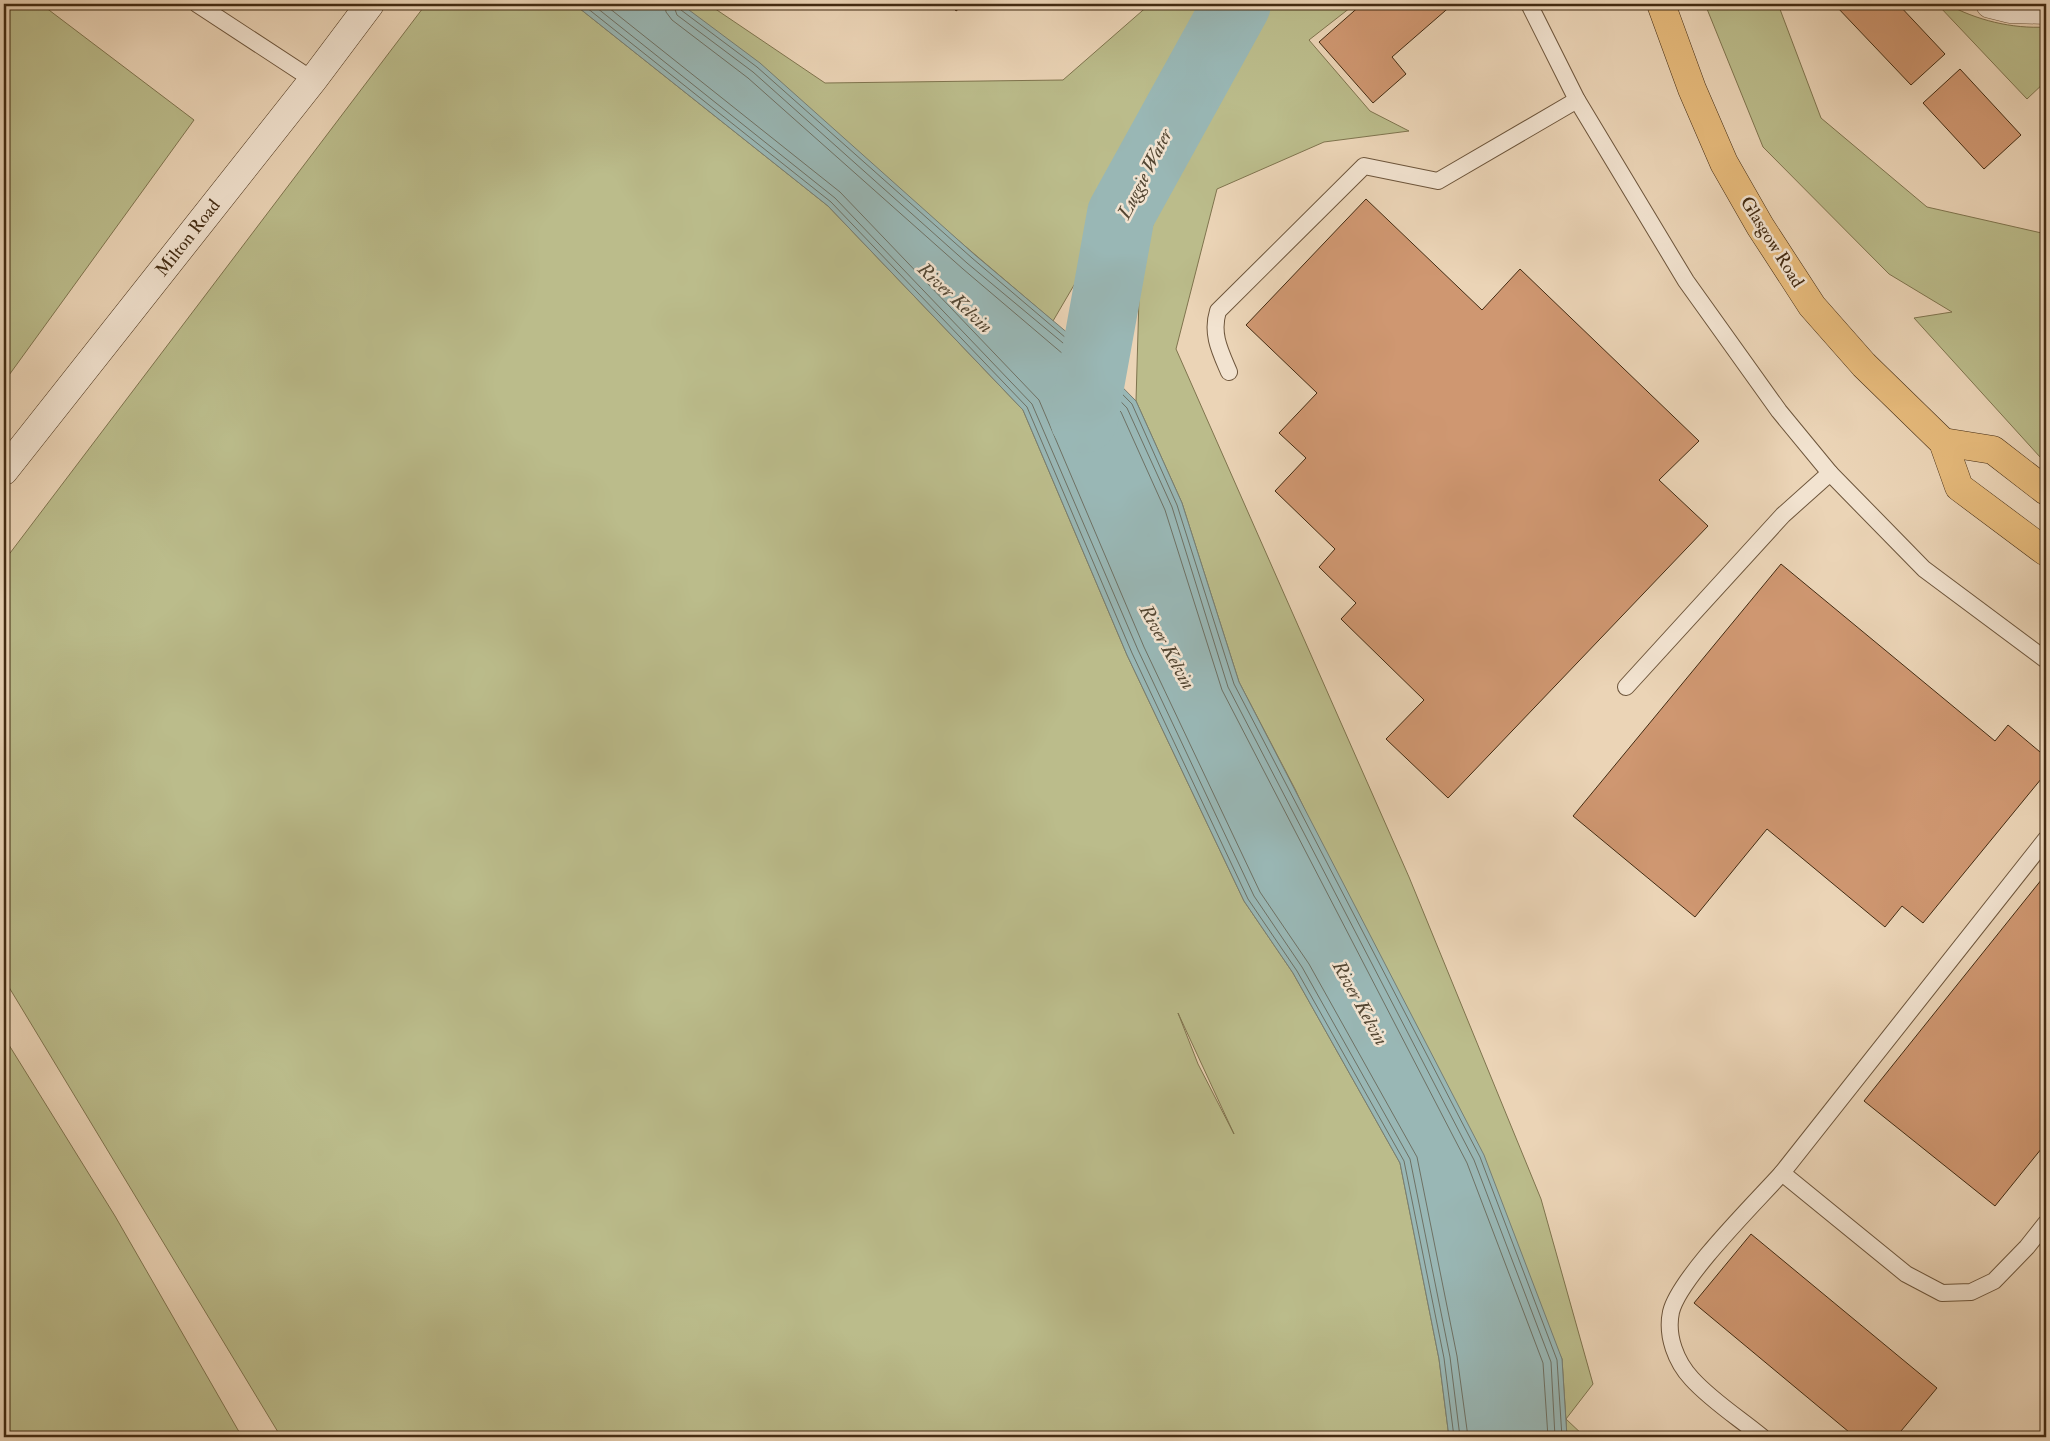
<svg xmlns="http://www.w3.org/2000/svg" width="2050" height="1441" font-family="'IM FELL Double Pica',serif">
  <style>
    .green { fill: #bbbc8b; stroke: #7f744e; fill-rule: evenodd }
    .water { fill: #99b7b5; stroke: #777f74 }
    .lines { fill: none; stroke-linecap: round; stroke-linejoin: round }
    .shore { stroke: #6e7164; stroke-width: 1 }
    .river { stroke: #99b7b5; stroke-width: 68 }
    .building { fill: #cf9771; stroke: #432b12 }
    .service-casing { stroke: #6d553b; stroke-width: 18 }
    .minor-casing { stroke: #6d553b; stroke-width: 29 }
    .secondary-casing { stroke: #432b12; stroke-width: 29 }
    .primary-casing { stroke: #432b12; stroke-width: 29 }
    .service { stroke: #f2e3d0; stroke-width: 16 }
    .minor { stroke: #f2e3d0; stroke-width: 28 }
    .secondary { stroke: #f2e3d0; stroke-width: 28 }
    .primary { stroke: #e6ba7b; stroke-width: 28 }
    .labels { text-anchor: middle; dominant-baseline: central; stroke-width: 5; stroke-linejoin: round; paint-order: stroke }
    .street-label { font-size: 18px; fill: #432b12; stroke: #f2e3d0 }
    .water-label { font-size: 19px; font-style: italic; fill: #544733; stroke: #f2e3d0 }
  </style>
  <rect width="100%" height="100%" fill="#ebd4b6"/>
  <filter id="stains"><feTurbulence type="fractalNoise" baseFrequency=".004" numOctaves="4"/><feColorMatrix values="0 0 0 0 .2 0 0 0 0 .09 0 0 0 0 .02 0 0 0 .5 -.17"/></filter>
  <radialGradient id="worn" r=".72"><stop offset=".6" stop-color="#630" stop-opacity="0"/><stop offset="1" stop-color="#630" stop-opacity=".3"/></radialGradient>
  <g class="green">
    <polygon points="4,4 41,4 194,120 4,382"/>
    <path d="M 426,4 L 574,4 L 828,206 L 1023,410 L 1127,655 L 1244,901 L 1293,973 L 1400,1163 L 1439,1359 L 1449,1437 L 281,1437 L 4,979 L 4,561 ZM 1178,1013 L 1234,1134 L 1198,1064 Z"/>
    <polygon points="681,4 708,4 825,83 1063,80 1150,4 1355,4 1309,40 1370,111 1409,131 1324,142 1217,189 1176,349 1409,877 1541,1199 1593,1384 1566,1419 1585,1437 1567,1437 1562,1359 1295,789 1239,682 1182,503 1136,401 1140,263 1176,156 1131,142 1077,280 1053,321"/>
    <polygon points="1705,4 1778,4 1821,118 1927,207 2046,234 2046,460 2040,457 1914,318 1952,312 1889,274 1763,147"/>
    <path d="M 1942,4 L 1947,4 C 1976,20 2012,29 2046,27 L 2046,81 L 2027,99 L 1939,6 Z"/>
    <polygon points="4,1037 115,1216 242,1437 4,1437"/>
  </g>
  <polygon class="water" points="574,4 681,4 760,63 975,255 1076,340 1136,401 1182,503 1239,682 1484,1155 1562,1359 1567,1437 1449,1437 1439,1359 1400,1163 1293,973 1244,901 1127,655 1023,410 828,206"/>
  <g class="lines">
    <g class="shore">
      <polyline points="582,4 831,202 1027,407 1132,653 1248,899 1297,971 1404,1161 1444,1358 1454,1437"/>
      <polyline points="592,4 835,198 1032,404 1138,650 1254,896 1302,967 1410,1159 1450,1357 1460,1437"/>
      <polyline points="604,4 840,192 1039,400 1144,647 1260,892 1309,964 1417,1157 1457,1356 1468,1437"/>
      <polyline points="665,4 666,12 672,20 748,78 963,269 1063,354 1121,412 1165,510 1222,690 1467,1163 1543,1363 1548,1437"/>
      <polyline points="673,4 677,15 753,72 967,263 1069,348 1127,408 1172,507 1228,687 1474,1160 1551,1362 1555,1437"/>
      <polyline points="679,4 681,10 757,67 972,258 1073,344 1132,404 1177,505 1234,684 1480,1157 1557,1360 1562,1437"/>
    </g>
    <polyline class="river" points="1084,419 1121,214 1237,4"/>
  </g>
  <g class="building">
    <polygon points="951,4 965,4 956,11"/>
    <polygon points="1362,4 1453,4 1392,57 1406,74 1373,103 1319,42"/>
    <polygon points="1839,4 1898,4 1945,54 1911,85 1836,6"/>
    <polygon points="1960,69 2021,135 1984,169 1923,103"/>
    <polygon points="1366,199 1482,310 1520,269 1699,441 1659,480 1708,526 1448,798 1386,739 1424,700 1341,619 1356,603 1319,567 1335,549 1275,491 1306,458 1279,433 1317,393 1246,325"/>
    <polygon points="1781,564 1995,741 2008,725 2046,757 2046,773 1923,923 1902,906 1885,927 1767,829 1695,917 1573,816"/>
    <polygon points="2046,874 2046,1143 1995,1206 1864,1101"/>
    <polygon points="1751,1234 1937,1388 1896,1437 1855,1437 1694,1303"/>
  </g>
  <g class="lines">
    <g class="service-casing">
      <g id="service">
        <polyline points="197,4 313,80"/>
        <polyline points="1529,4 1577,100 1686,281 1779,411 1830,473"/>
        <path d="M 1229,372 C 1220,351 1211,334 1218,311 L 1364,166 L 1438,181 L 1577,100"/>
        <polyline points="1626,687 1783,515 1830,473 1924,569 2046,660"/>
        <polyline points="2046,839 1782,1173 1906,1274 1942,1293 1971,1292 1994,1281 2027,1247 2046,1223"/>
        <path d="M 1762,1437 C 1739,1418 1712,1401 1692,1379 C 1676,1362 1666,1336 1671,1312 C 1679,1278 1756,1202 1782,1173"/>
      </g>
    </g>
    <g class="minor-casing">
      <polyline id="minor" points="1990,4 2010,9 2046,10"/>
    </g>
    <g class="secondary-casing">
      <polyline id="secondary" points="4,471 313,80 370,4"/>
    </g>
    <g class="primary-casing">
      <g id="primary">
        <polyline points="1661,4 1692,89 1724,163 1760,226 1812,306 1864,365 1943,442 1959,487 2046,552"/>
        <polyline points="1943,442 1993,450 2046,491"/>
      </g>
    </g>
    <use href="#service" class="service"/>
    <use href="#minor" class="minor"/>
    <use href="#secondary" class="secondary"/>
    <use href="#primary" class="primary"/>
  </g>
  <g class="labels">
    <g class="street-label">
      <text transform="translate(188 238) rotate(-52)">Milton Road</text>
      <text transform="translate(1772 242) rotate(58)">Glasgow Road</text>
    </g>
    <g class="water-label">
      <text transform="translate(1145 174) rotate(-63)">Luggie Water</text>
      <text transform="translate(955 298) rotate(43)">River Kelvin</text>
      <text transform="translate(1167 647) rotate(61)">River Kelvin</text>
      <text transform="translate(1360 1003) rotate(61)">River Kelvin</text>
    </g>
  </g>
  <rect width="2050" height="1441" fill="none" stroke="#ebd4b6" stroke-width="20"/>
  <rect x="5" y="5" width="2040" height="1431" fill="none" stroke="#432b12" stroke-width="2.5"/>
  <rect x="10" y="10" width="2030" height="1421" fill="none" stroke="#432b12"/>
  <rect width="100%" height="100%" filter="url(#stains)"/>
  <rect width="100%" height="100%" fill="url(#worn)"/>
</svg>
